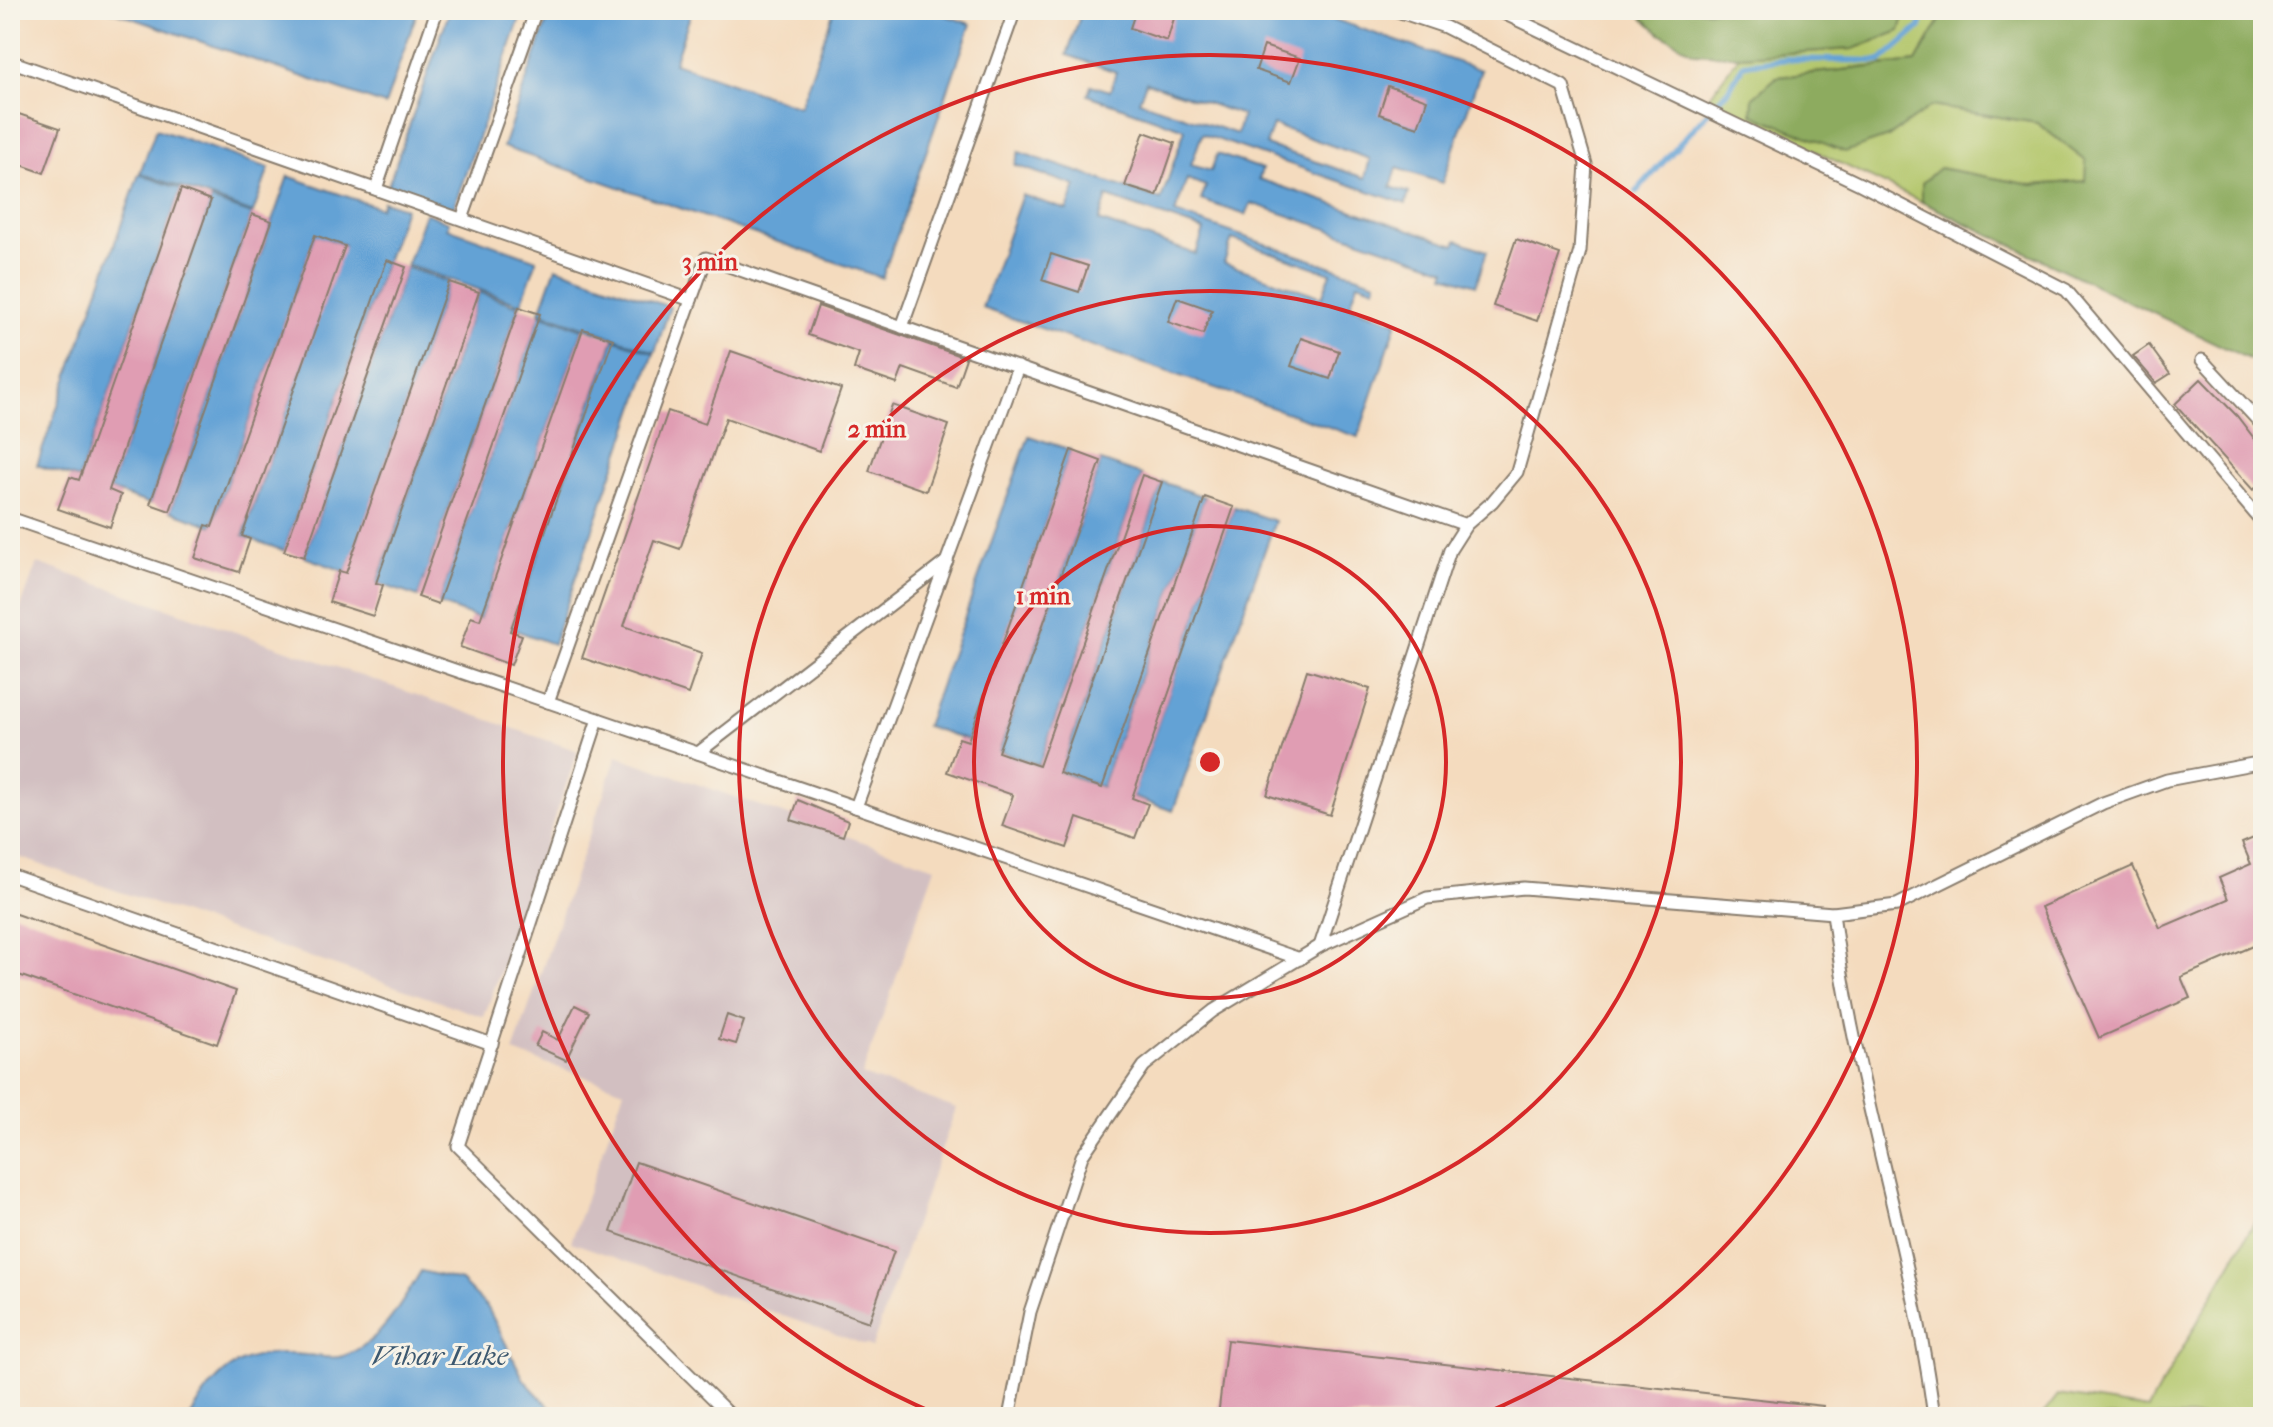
<svg xmlns="http://www.w3.org/2000/svg" width="2273" height="1427" font-family="'IM FELL French Canon',serif">
  <style>
    .industrial { fill: #d2bfc1 }
    .green { fill: #b2c66a; stroke: #677143; stroke-width: 2 }
    .forest { fill: #8dab5e; stroke: #54643d; stroke-width: 2 }
    .water { fill: #63a2d5; stroke: #405f78; stroke-width: 2; fill-rule: evenodd }
    .lines { fill: none; stroke-linecap: round; stroke-linejoin: round }
    .stream { stroke: #63a2d5; stroke-width: 6 }
    .building { fill: #e09db3 }
    .service-casing { stroke: #887c6d; stroke-width: 15 }
    .service { stroke: #fff; stroke-width: 11 }
    .ring { fill: none; stroke: #d62828; stroke-width: 4 }
    .labels { text-anchor: middle; dominant-baseline: central; stroke-width: 6; stroke-linejoin: round; paint-order: stroke }
    .water-label { font-size: 28px; font-style: italic; fill: #3c586f; stroke: #f7f3e8 }
    .centre { fill: #d62828; stroke: #f7f3e8; stroke-width: 4 }
    .ring-label { font-size: 24px; text-anchor: middle; font-weight: bold; fill: #d62828; stroke: #f7f3e8; stroke-width: 6; stroke-linejoin: round; paint-order: stroke }
  </style>
  <rect width="100%" height="100%" fill="#f7f3e8"/>
  <filter id="ink" filterUnits="userSpaceOnUse"><feTurbulence type="fractalNoise" baseFrequency=".0125" numOctaves="2"/><feDisplacementMap in="SourceGraphic" scale="16" xChannelSelector="R" yChannelSelector="G"/><feConvolveMatrix kernelMatrix="1 2 1 2 8 2 1 2 1" color-interpolation-filters="sRGB"/></filter>
  <filter id="wash" filterUnits="userSpaceOnUse"><feTurbulence type="fractalNoise" baseFrequency=".006" numOctaves="4" result="noise"/><feDisplacementMap in="SourceGraphic" scale="32" xChannelSelector="R" yChannelSelector="G"/><feGaussianBlur stdDeviation="1.8" result="paint"/><feColorMatrix in="noise" values="0 0 0 0 0 0 0 0 0 0 0 0 0 0 0 0 0 1.4 0 .05"/><feComposite in="paint" operator="in"/></filter>
  <g filter="url(#wash)">
    <rect width="100%" height="100%" fill="#f4dbbe"/>
    <g class="industrial">
      <polygon points="37,563 578,751 484,1017 10,854 10,637"/>
      <polygon points="617,756 935,867 862,1075 956,1108 872,1347 571,1242 624,1090 513,1052"/>
    </g>
    <g class="green">
      <polygon points="1906,10 1946,10 1916,62 1777,77 1888,137 1931,106 2037,123 2086,161 2086,181 2032,185 1940,168 1922,183 1922,202 1707,100 1739,56 1853,49 1900,31"/>
      <polygon points="2263,1207 2263,1417 2041,1417 2058,1395 2148,1409"/>
    </g>
    <g class="forest">
      <polygon points="1634,10 1906,10 1900,31 1853,49 1739,56 1694,53 1660,33"/>
      <polygon points="1946,10 2263,10 2263,366 1922,202 1922,183 1939,168 2032,185 2085,181 2086,161 2037,123 1931,106 1888,137 1845,152 1752,114 1753,97 1777,77 1916,62"/>
    </g>
    <g class="water">
      <polygon points="109,10 418,10 385,105"/>
      <polygon points="450,10 523,10 453,209 388,186"/>
      <polygon points="551,10 692,10 674,63 800,107 834,10 930,10 971,24 882,278 503,147"/>
      <path d="M 1082,10 L 1307,10 L 1481,70 L 1442,183 L 1397,168 L 1391,187 L 1409,193 L 1406,204 L 1202,134 L 1191,165 L 1211,171 L 1217,154 L 1262,169 L 1259,179 L 1455,245 L 1457,240 L 1487,251 L 1476,285 L 1445,275 L 1446,269 L 1432,264 L 1251,203 L 1246,215 L 1201,200 L 1206,186 L 1187,179 L 1175,213 L 1376,282 L 1375,288 L 1358,282 L 1350,306 L 1397,322 L 1358,437 L 982,308 L 1022,195 L 1067,210 L 1076,186 L 1015,165 L 1019,152 L 1161,200 L 1185,129 L 1088,95 L 1091,85 L 1110,91 L 1116,72 L 1067,55 ZM 1146,82 L 1242,115 L 1237,134 L 1139,101 ZM 1273,125 L 1370,159 L 1365,178 L 1266,145 ZM 1107,197 L 1204,230 L 1196,254 L 1099,221 ZM 1232,239 L 1331,273 L 1322,297 L 1224,263 Z"/>
      <polygon points="156,129 269,168 253,213 140,173"/>
      <polygon points="139,174 181,189 79,479 37,465"/>
      <polygon points="288,176 380,208 383,201 405,208 284,551 243,536 344,245 315,236 212,526 170,511"/>
      <polygon points="211,200 252,214 150,504 109,490"/>
      <polygon points="425,213 449,222 447,228 537,260 521,304 407,265"/>
      <polygon points="406,267 449,282 347,572 304,557"/>
      <polygon points="556,267 670,307 655,352 540,312"/>
      <polygon points="479,292 519,306 418,597 377,583"/>
      <polygon points="540,314 583,329 480,619 438,604"/>
      <polygon points="614,339 654,353 553,644 512,629"/>
      <polygon points="1029,436 1071,450 969,740 926,726"/>
      <polygon points="1101,461 1142,475 1039,765 999,751"/>
      <polygon points="1162,482 1205,497 1102,787 1060,772"/>
      <polygon points="1234,507 1275,521 1173,811 1132,797"/>
      <path d="M 421,1271 L 461,1281 L 488,1308 L 524,1380 L 559,1417 L 190,1417 C 221,1364 244,1350 306,1355 C 316,1355 333,1360 343,1356 C 380,1344 402,1303 421,1271 Z"/>
    </g>
    <g class="lines">
      <polyline class="stream" points="1637,191 1729,89 1744,64 1788,59 1881,61 1920,27 1925,10"/>
    </g>
    <g id="blocks">
      <g class="building">
        <polygon points="1136,10 1162,10 1175,15 1167,41 1130,28"/>
        <polygon points="1264,46 1300,58 1291,82 1256,70"/>
        <polygon points="1388,86 1427,100 1418,127 1379,114"/>
        <polygon points="10,111 60,128 44,173 10,161"/>
        <polygon points="1144,132 1175,143 1157,196 1125,186"/>
        <polygon points="181,189 211,200 109,490 121,495 110,527 58,509 70,477 79,480"/>
        <polygon points="252,214 272,221 170,511 150,504"/>
        <polygon points="315,235 345,246 242,536 250,539 239,572 195,558 206,525 212,527"/>
        <polygon points="1516,239 1560,254 1537,321 1493,306"/>
        <polygon points="1051,254 1088,266 1079,292 1042,280"/>
        <polygon points="387,260 406,267 304,557 284,551"/>
        <polygon points="449,282 479,292 376,583 383,585 373,616 329,602 339,571 346,573"/>
        <polygon points="1177,298 1212,310 1203,334 1168,322"/>
        <polygon points="818,306 966,358 956,387 903,368 897,384 854,369 859,353 808,335"/>
        <polygon points="519,307 540,314 438,604 418,597"/>
        <polygon points="583,329 613,339 510,631 522,635 511,665 460,647 471,617 480,620"/>
        <polygon points="1301,338 1339,351 1330,379 1291,366"/>
        <polygon points="2149,345 2170,374 2156,383 2133,356"/>
        <polygon points="731,351 841,389 819,451 726,418 680,549 654,540 624,626 702,653 688,694 582,658 668,411 705,424"/>
        <polygon points="2201,379 2237,416 2263,450 2263,482 2253,490 2175,404"/>
        <polygon points="892,405 949,425 926,491 869,471"/>
        <polygon points="1071,450 1101,461 998,752 1039,766 1142,475 1162,482 1059,773 1102,788 1205,497 1234,507 1132,798 1148,804 1135,838 1077,818 1067,848 1002,826 1013,795 947,772 959,738 968,741"/>
        <polygon points="1307,670 1370,689 1330,815 1267,795"/>
        <polygon points="798,800 848,821 843,836 791,820"/>
        <polygon points="2263,834 2263,942 2181,977 2190,998 2099,1038 2041,907 2133,866 2160,928 2228,899 2219,878 2251,864 2242,843"/>
        <polygon points="10,912 236,991 217,1044 10,972"/>
        <polygon points="575,1005 589,1012 566,1060 535,1046 542,1032 558,1040"/>
        <polygon points="727,1015 744,1021 736,1044 719,1039"/>
        <polygon points="636,1162 894,1251 869,1322 611,1232"/>
        <polygon points="1227,1340 1823,1406 1822,1417 1218,1417"/>
      </g>
    </g>
  </g>
  <g filter="url(#ink)">
    <use href="#blocks" fill-opacity="0" stroke="#887c6d" stroke-width="2"/>
    <g class="lines">
      <g class="service-casing">
        <g id="service">
          <polyline points="1497,10 1860,184 2066,290 2263,523"/>
          <polyline points="10,61 691,300"/>
          <polyline points="376,189 437,10"/>
          <polyline points="462,219 536,10"/>
          <polyline points="902,327 1015,10"/>
          <polyline points="2202,360 2263,426"/>
          <polyline points="10,518 1300,959"/>
          <polyline points="548,702 706,258 1466,525"/>
          <polyline points="598,719 458,1146 732,1417"/>
          <polyline points="698,753 947,561"/>
          <polyline points="856,807 1018,367"/>
          <polyline points="10,875 492,1044"/>
          <path d="M 1833,913 C 1854,1083 1912,1247 1934,1417"/>
          <polyline points="1320,946 1450,550 1466,525 1492,502 1517,472 1580,251 1586,164 1563,86 1445,27 1394,10"/>
          <polyline points="1009,1417 1030,1312 1082,1156 1144,1066 1213,1011 1320,946 1427,898 1524,888 1833,913 1897,905 2103,803 2167,780 2263,762"/>
        </g>
      </g>
      <use href="#service" class="service"/>
    </g>
  </g>
  <g class="ring">
    <circle cx="1210" cy="762" r="236"/>
    <circle cx="1210" cy="762" r="471"/>
    <path d="M939 1415A707 707 0 1 1 1481 1415"/>
  </g>
  <g class="labels">
    <g class="water-label">
      <text x="440" y="1355">Vihar Lake</text>
    </g>
  </g>
  <circle cx="1210" cy="762" r="12" class="centre"/>
  <g class="ring-label">
    <text x="710" y="270">3 min</text>
    <text x="877" y="437">2 min</text>
    <text x="1043" y="604">1 min</text>
  </g>
  <rect width="2273" height="1427" fill="none" stroke="#f7f3e8" stroke-width="40"/>
</svg>
